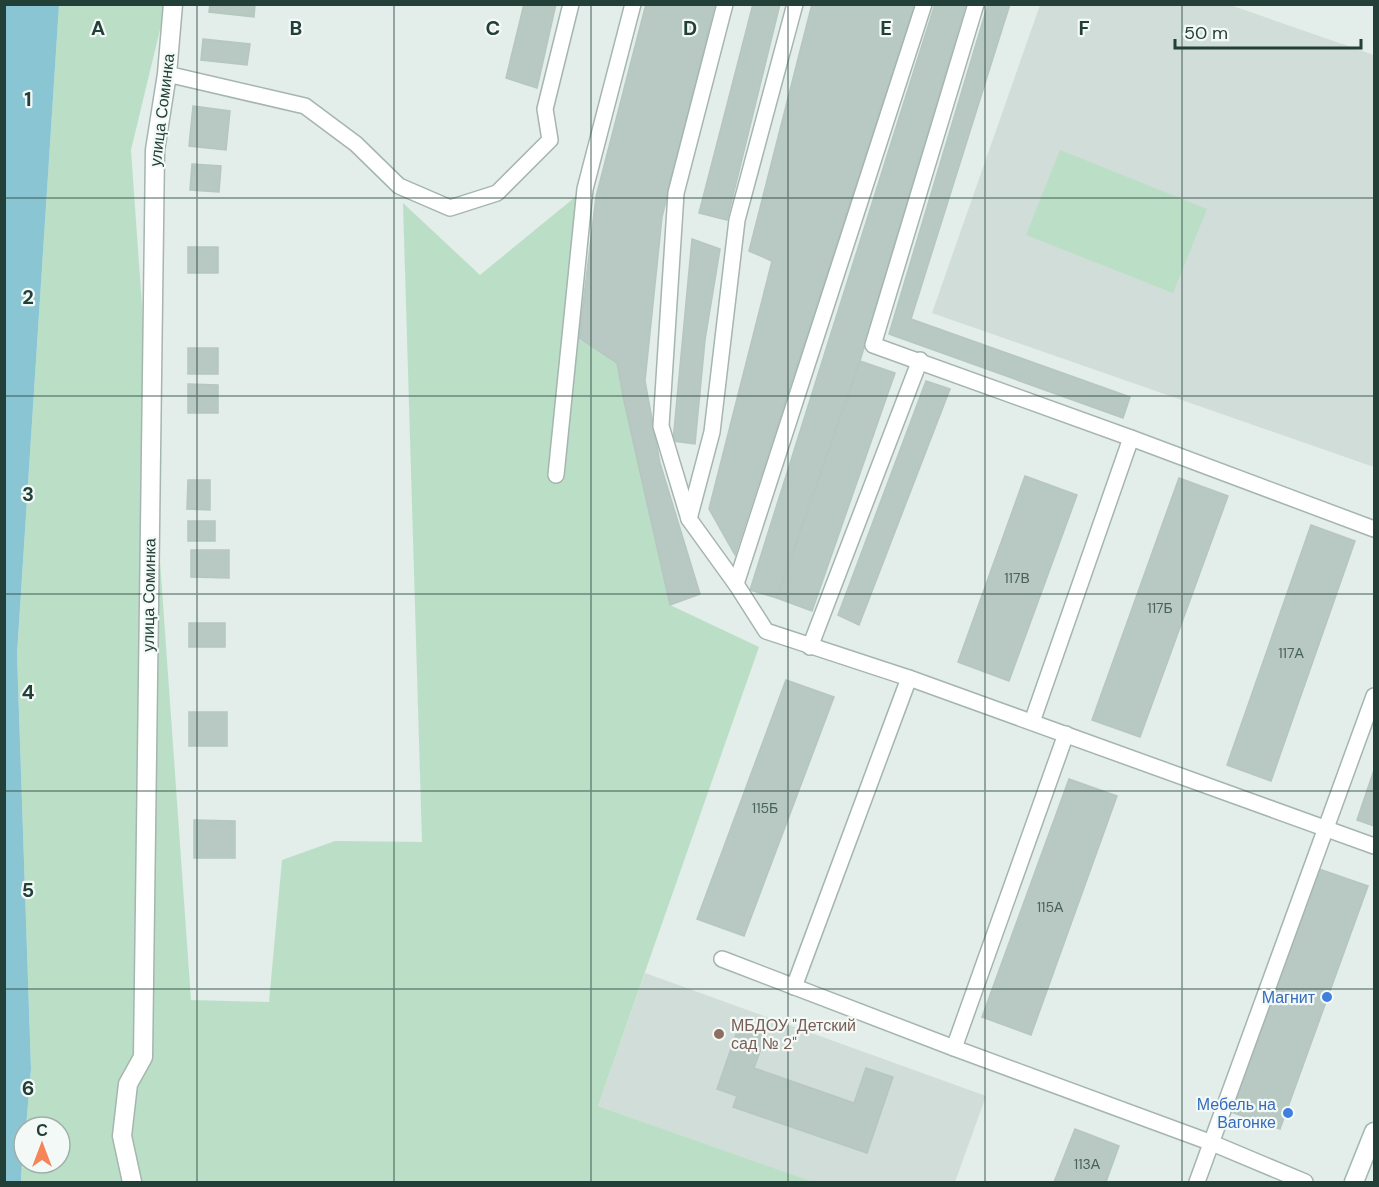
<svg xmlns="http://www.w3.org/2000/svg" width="1379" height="1187" font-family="'DM Sans',sans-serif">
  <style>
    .built { fill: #d1ddd8 }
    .green { fill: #bbdfc6 }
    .water { fill: #8ac5d3 }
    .building { fill: #b8c8c2; stroke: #b5c7c0; stroke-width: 1.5 }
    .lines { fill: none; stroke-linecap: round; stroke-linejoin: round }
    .lane-casing { stroke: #a5b5b0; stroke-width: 18 }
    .street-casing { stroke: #a5b5b0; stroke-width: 21 }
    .secondary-casing { stroke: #a1b9b1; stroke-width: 21 }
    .lane { stroke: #fff; stroke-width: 15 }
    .street { stroke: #fff; stroke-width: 18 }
    .secondary { stroke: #fff; stroke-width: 18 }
    .grid { fill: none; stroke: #223f38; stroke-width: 1.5; stroke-opacity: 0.55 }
    .shop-dot { fill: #3f7fe0; stroke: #f3f9f7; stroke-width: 2 }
    .education-dot { fill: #8d6e63; stroke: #f3f9f7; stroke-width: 2 }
    .labels { text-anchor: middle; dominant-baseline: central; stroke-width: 4.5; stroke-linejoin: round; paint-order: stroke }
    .number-label { font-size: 14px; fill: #48615a }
    .street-label { font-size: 16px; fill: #223f38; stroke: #f3f9f7 }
    .shop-label { font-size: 16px; fill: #366cbe; stroke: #f3f9f7; text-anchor: end }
    .education-label { font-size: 16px; fill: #785e54; stroke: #f3f9f7; text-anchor: start }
    .grid-label { font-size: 20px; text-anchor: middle; font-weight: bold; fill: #223f38; stroke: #f3f9f7; stroke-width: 4.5; stroke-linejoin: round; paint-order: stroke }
  </style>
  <rect width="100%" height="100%" fill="#e3ede9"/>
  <g class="built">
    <polygon points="1040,5 1230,5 1374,55 1374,467 932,313"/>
    <polygon points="645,973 986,1096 955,1182 814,1182 598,1106"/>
  </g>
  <g class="green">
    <polygon points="59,5 166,5 131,150 191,1000 269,1002 282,860 335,841 422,842 403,203 480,275 585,189 570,333 617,363 624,401 670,605 759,647 598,1106 814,1182 21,1182 24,1147 24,1163 60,1163 60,1127 26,1127 31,1069 17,654"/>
    <polygon points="1060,150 1207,209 1173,293 1026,235"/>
  </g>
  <polygon class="water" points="59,5 17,654 31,1069 26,1127 24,1127 21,1182 5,1182 4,5"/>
  <g class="building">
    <polygon points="210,4 255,4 254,17 209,12"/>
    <polygon points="524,4 556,4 537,88 506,78"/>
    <polygon points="646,4 715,4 662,217 645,381 660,463 700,594 670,605 624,401 617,363 579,338 596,197"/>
    <polygon points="753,4 780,4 727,220 699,213"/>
    <polygon points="812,4 915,4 735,555 709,509 772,261 749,251"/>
    <polygon points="935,4 966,4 860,361 777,598 750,590"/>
    <polygon points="988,4 1010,4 911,319 1130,397 1123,418 889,334"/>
    <polygon points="203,39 250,44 247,65 201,60"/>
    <polygon points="193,106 230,111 226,150 189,146"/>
    <polygon points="192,164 221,166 219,192 190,190"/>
    <polygon points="692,239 720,249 705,340 695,444 673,441"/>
    <rect x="188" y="247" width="30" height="26"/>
    <rect x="188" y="348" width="30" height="26"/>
    <polygon points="860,361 895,373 812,611 777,598"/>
    <polygon points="926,381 950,389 859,625 838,615"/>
    <polygon points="188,384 218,385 218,413 188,413"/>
    <polygon points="1025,476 1077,495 1009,681 958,662"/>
    <polygon points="1179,478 1228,496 1140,737 1092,720"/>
    <polygon points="188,480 210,480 210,510 187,509"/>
    <rect x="188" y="521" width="27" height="20"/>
    <polygon points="1311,525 1355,541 1271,781 1227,765"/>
    <polygon points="191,550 229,550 229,578 191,577"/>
    <rect x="189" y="623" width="36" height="24"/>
    <polygon points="786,680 834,697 744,936 697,919"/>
    <rect x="189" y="712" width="38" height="34"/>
    <polygon points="1374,770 1374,826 1357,820"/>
    <polygon points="1069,779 1117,796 1031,1035 982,1017"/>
    <polygon points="194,820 235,821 235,858 194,858"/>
    <polygon points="1319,869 1368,886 1280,1129 1231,1112"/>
    <polygon points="740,1023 767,1032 754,1068 854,1103 866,1068 893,1077 867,1153 733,1107 737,1096 717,1089"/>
    <polygon points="1075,1129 1119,1146 1106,1182 1054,1182"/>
  </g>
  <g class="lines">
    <g class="lane-casing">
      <g id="lane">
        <polyline points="725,4 676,193 661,426 689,519 736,584 766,631 909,678 1374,846"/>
        <polyline points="976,4 873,345 1131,438"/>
        <polyline points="167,74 305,106 356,144 399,186 450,208 497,193 550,140 545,109 571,4"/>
        <polyline points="556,475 585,189 633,4"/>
        <polyline points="689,519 712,432 737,220 795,4"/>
        <polyline points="736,584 924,4"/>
        <polyline points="810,647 920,360"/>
        <polyline points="1032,722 1131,438 1374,529"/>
        <polyline points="722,959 954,1048 1212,1143 1305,1182"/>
        <polyline points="794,987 909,678"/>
        <polyline points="954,1048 1066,734"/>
        <polyline points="1197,1182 1374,696"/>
      </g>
    </g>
    <g class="street-casing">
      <polyline id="street" points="132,1182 122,1136 128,1084 143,1057 155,150 167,74 173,4"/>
    </g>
    <g class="secondary-casing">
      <polyline id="secondary" points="1354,1182 1374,1132"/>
    </g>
    <use href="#lane" class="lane"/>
    <use href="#street" class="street"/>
    <use href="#secondary" class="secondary"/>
  </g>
  <path class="grid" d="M 197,4 L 197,1182M 394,4 L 394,1182M 591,4 L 591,1182M 788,4 L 788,1182M 985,4 L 985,1182M 1182,4 L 1182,1182M 4,198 L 1374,198M 4,396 L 1374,396M 4,594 L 1374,594M 4,791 L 1374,791M 4,989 L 1374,989"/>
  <g class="shop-dot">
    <circle cx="1327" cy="997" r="6"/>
    <circle cx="1288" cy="1113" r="6"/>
  </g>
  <circle class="education-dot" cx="719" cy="1034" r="6"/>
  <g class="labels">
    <g class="number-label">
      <text x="1017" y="578">117В</text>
      <text x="1160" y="608">117Б</text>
      <text x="1291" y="653">117А</text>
      <text x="765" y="808">115Б</text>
      <text x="1050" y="907">115А</text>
      <text x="1087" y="1164">113А</text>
    </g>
    <g class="street-label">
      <text transform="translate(162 110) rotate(-83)">улица Соминка</text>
      <text transform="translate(149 595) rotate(-89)">улица Соминка</text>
    </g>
    <g class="shop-label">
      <text x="1315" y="997">Магнит</text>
      <text x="1276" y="1104">Мебель на<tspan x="1276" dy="18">Вагонке</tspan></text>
    </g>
    <g class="education-label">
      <text x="731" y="1025">МБДОУ "Детский<tspan x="731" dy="18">сад № 2"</tspan></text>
    </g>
  </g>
  <g class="grid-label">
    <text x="98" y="35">A</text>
    <text x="296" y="35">B</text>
    <text x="493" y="35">C</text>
    <text x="690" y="35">D</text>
    <text x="886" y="35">E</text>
    <text x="1084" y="35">F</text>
    <text x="28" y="106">1</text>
    <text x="28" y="304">2</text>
    <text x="28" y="501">3</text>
    <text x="28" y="699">4</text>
    <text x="28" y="897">5</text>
    <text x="28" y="1095">6</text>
  </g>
  <rect width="1379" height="1187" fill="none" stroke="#223f38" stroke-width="12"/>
  <g transform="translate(42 1145)"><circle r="28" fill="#f3f9f7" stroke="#9fafab" stroke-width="1.5"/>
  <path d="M0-4.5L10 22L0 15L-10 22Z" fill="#f58559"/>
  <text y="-9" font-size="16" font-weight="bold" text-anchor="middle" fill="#223f38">С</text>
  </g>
  <path d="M1175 39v9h186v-9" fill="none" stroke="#223f38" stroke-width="3"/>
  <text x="1184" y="39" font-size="18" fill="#223f38" stroke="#f3f9f7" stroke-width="4.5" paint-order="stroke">50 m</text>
</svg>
